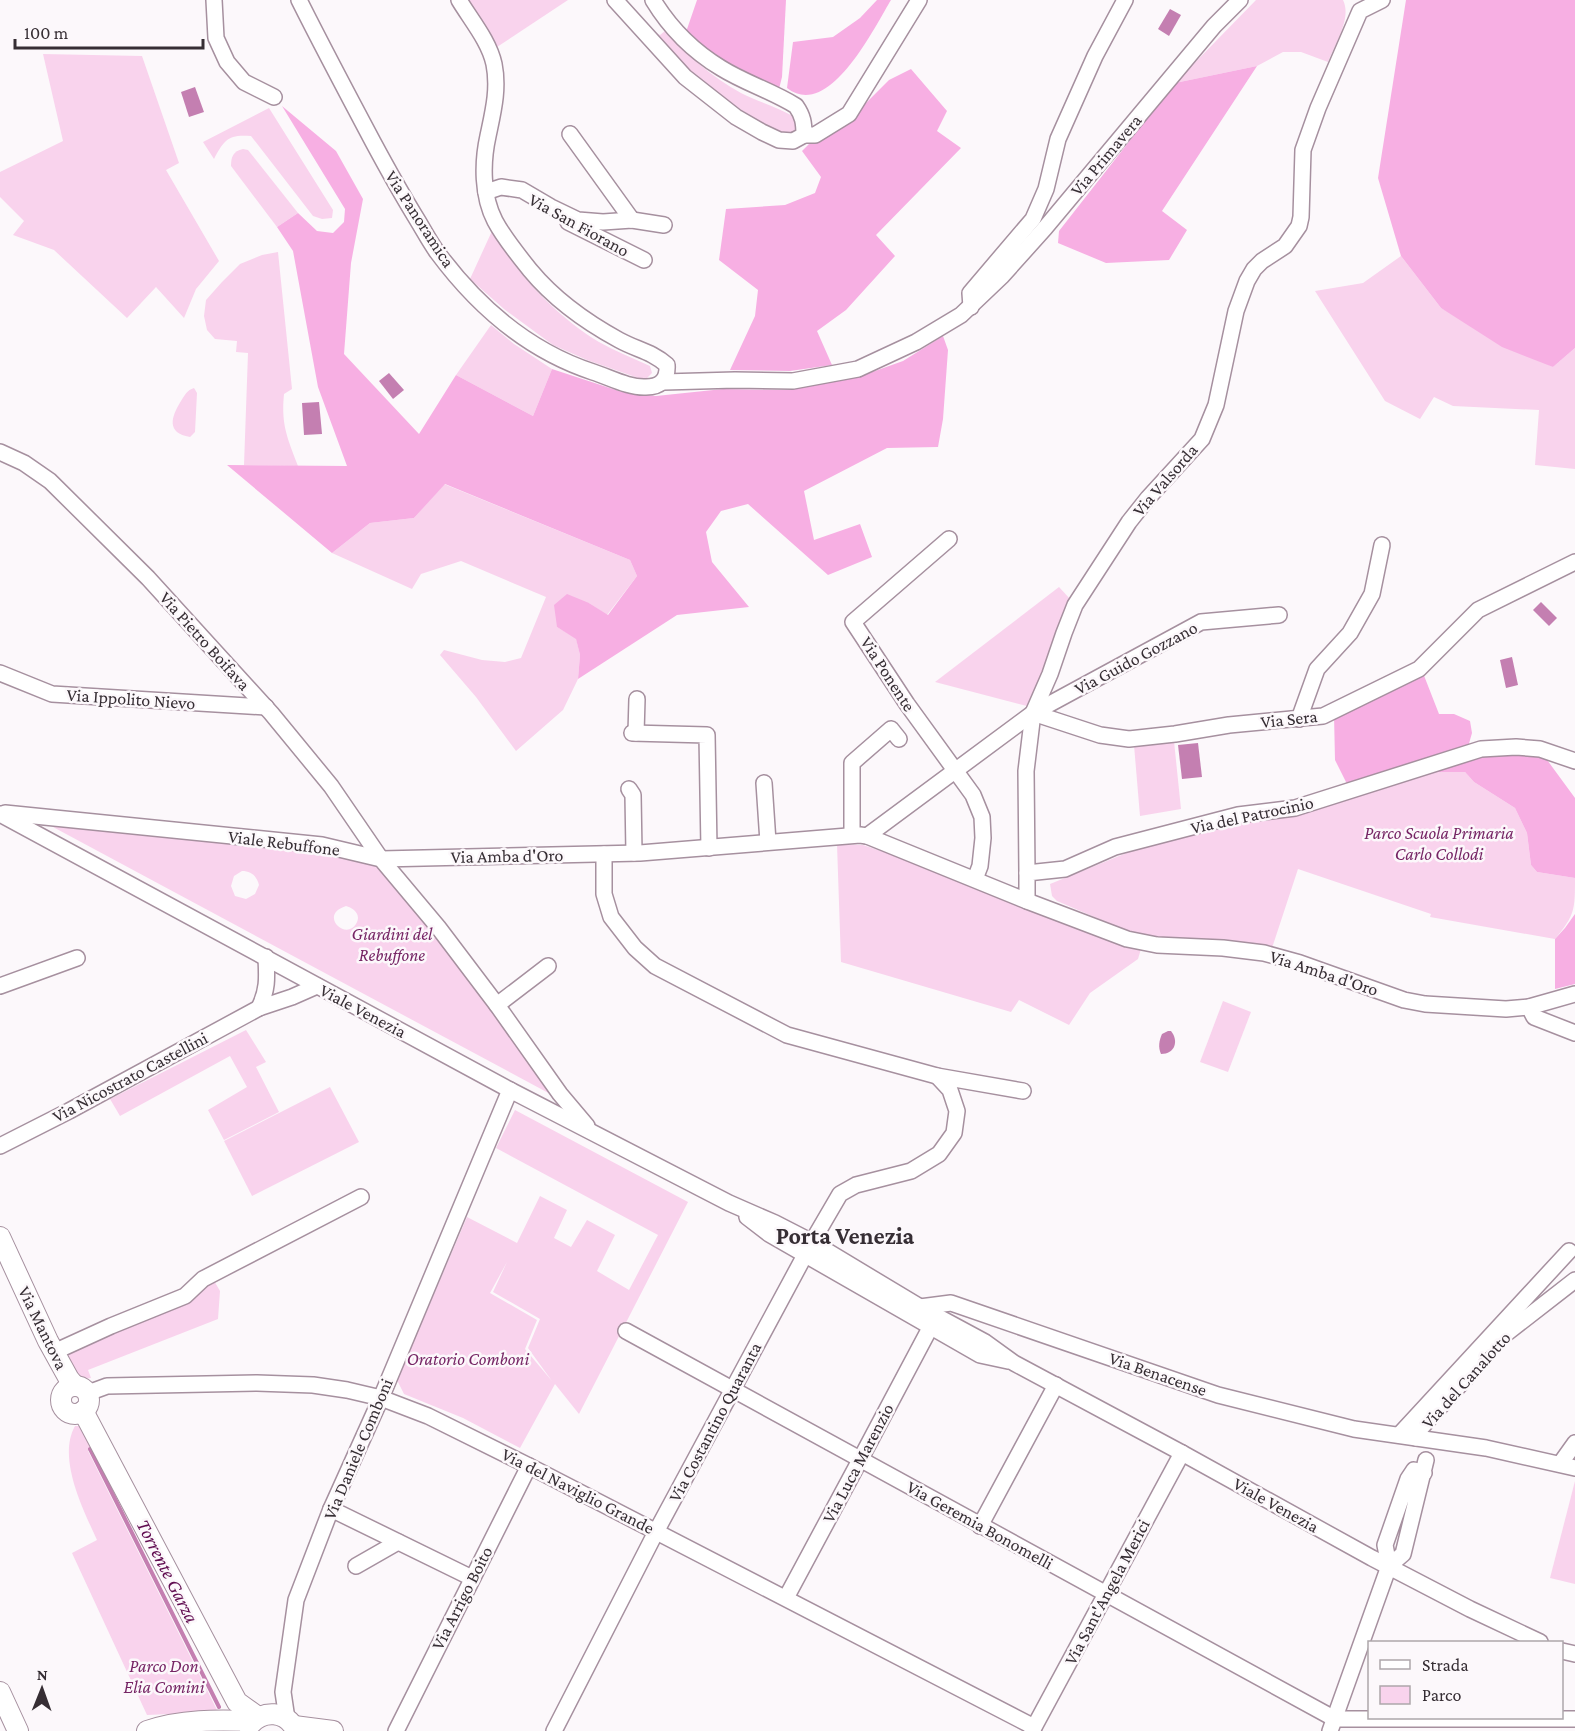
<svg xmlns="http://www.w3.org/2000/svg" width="1575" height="1731" font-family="'Crimson Pro',serif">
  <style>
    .green { fill: #f9d3ed; fill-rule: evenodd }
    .forest { fill: #f7afe3 }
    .water { fill: #c47fb1 }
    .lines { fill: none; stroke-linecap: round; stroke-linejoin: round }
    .stream { stroke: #c47fb1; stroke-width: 4 }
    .minor-casing { stroke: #a6909f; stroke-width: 18 }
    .major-casing { stroke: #a6909f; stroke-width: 22 }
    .minor { stroke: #fff; stroke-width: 15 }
    .major { stroke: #fff; stroke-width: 20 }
    .labels { text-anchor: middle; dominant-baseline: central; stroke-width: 5; stroke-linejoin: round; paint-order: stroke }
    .street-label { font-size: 18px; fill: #362e34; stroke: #fcf8fb }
    .park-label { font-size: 18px; font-style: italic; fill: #762565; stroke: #fcf8fb }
    .water-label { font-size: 20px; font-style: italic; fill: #600c50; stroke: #fcf8fb }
    .district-label { font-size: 24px; font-weight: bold; fill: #362e34; stroke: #fcf8fb }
  </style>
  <rect width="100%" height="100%" fill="#fcf8fb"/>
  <g class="green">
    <polygon points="469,0 568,0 497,47"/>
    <path d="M 1256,0 L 1343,0 C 1352,18 1335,44 1328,62 L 1301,52 L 1283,52 L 1257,66 L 1175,83 Z"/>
    <path d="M 665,31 C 687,55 712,77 741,93 C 759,102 779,108 796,118 L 798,124 C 796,129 794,133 789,133 C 773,135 703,84 689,73 C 676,61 665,47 653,35 L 656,33 L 660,35 Z"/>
    <polygon points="43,54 142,56 179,163 166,170 219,261 196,289 184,318 156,287 127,318 54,250 13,235 24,221 0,197 0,172 63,141"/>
    <path d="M 269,108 L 333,210 L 332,218 L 322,219 L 313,216 L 251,136 C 228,134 224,140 214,159 L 203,142 Z"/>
    <path d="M 243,149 L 248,150 L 298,213 L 277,227 L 231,166 C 231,157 233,151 243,149 Z"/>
    <path d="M 492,231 C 517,274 556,316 599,342 C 615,351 633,358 650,366 L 652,373 L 647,378 L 641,379 L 587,360 L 553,345 L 504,309 L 470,279 Z"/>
    <path d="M 278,252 L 292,389 L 284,394 C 281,425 287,437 298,466 L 244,465 L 248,353 L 236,352 L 237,341 L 215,339 L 207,330 L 204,316 L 206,300 L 222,282 L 240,264 L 262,255 Z"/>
    <polygon points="1401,256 1441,308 1553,367 1575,348 1575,469 1535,465 1539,410 1453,406 1434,397 1420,419 1385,401 1315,291 1363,283"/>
    <polygon points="491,325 514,344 552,369 533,416 456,375"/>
    <path d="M 194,388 L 197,393 L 195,432 L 190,437 C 166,433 171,417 181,401 C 185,395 187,390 194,388 Z"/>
    <polygon points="444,484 630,560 637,576 607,615 589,603 557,627 576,638 580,655 578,679 563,710 516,751 476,697 440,655 444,650 482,660 505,662 521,658 546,597 461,561 421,574 412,589 332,553 370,523 414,518"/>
    <polygon points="1059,587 1071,600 1050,659 1027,706 935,682"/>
    <polygon points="1174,741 1181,809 1140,816 1134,745"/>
    <path d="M 1434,769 L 1438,772 L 1465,772 L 1474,782 L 1515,808 L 1527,833 L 1531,865 L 1537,872 L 1575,878 C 1575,910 1575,915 1555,939 L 1430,917 L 1431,914 L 1298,869 L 1272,948 L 1243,943 L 1145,936 L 1113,925 L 1057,901 L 1052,896 L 1050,884 L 1129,852 L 1233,820 Z"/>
    <path d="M 40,820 L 314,848 L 378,864 L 422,914 L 554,1096 ZM 242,871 C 251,871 257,876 259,885 L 255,894 L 246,899 L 235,896 L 231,886 L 234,876 ZM 346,906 C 353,908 362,914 356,924 C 346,941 318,915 346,906 Z"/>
    <polygon points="837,844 863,845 949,874 1103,938 1141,949 1138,959 1090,993 1069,1025 1019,1000 1011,1012 841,962"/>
    <polygon points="1223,1001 1251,1012 1228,1072 1200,1062"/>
    <polygon points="246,1030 266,1062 256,1067 279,1112 224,1140 208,1110 247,1087 230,1056 120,1116 110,1099"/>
    <polygon points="330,1087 359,1142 252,1196 224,1141"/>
    <path d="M 515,1110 L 688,1202 L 579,1414 L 555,1384 L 520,1448 L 463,1418 L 404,1394 L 397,1380 L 467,1217 L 517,1243 L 540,1196 L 567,1210 L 554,1238 L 571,1247 L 587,1220 L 615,1235 L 597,1271 L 629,1290 L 658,1235 L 496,1148 ZM 507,1262 L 493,1292 L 540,1319 L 528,1348 L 552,1381 L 525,1349 L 537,1320 L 490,1293 Z"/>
    <polygon points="213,1279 220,1291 218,1319 88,1370 91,1378 82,1379 65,1355 187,1301"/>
    <path d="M 75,1426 L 86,1426 L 96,1446 L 88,1451 L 218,1712 L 147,1715 L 72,1553 L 97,1540 C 83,1509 57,1458 75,1426 Z"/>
    <polygon points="1575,1481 1575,1584 1550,1578"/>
  </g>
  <g class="forest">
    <polygon points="697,0 786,0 782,77 779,89 718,57 686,32"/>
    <path d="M 877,0 L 891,0 C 874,28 829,121 787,88 L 793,42 L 833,37 L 860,18 Z"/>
    <polygon points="1406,0 1575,0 1575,348 1553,367 1502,347 1441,308 1401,256 1378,178"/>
    <polygon points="1257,66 1162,211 1187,230 1169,260 1106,263 1058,243 1059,231 1175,83"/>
    <polygon points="911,69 947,111 937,131 961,148 876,235 895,256 846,310 817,331 832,365 790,371 730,370 755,316 758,290 719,260 726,209 785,205 815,193 821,177 802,151 809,144 861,108 889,80"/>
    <polygon points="282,106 336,151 363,199 351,263 344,354 419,434 456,375 533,416 552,369 622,392 656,396 723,389 788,390 861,376 903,361 943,336 948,350 943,419 938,447 887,448 804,491 814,540 860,524 872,557 828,575 748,504 721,511 706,532 712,562 749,607 677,615 578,679 580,655 576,639 557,627 554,605 567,594 589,603 608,615 637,576 630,560 445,484 414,518 370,523 332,553 227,465 347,466 318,387 293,251 277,227 298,213 317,231 333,233 344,222 345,209"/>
    <polygon points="1423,673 1439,714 1454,714 1470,721 1472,733 1468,747 1347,784 1335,760 1334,715"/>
    <polygon points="1491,752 1542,753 1575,798 1575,878 1537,872 1531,865 1527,833 1515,808 1474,782 1465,772 1438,772 1434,769"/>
    <polygon points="1575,914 1575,984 1555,989 1555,939 1565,928"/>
  </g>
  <g class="water">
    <polygon points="1170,9 1181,15 1169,36 1158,29"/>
    <polygon points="195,87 204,112 189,117 181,92"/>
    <polygon points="389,373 404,390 393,399 379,381"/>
    <polygon points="319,402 322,434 304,435 302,403"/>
    <polygon points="1541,602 1557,618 1549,626 1533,610"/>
    <polygon points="1512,657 1518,685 1506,688 1500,660"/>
    <polygon points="1198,743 1202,777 1182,779 1178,745"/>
    <path d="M 1168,1031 L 1171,1031 C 1179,1041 1175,1054 1161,1054 C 1158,1047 1159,1041 1162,1034 Z"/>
  </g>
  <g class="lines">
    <polyline class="stream" points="90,1449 219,1707"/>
    <g class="minor-casing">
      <g id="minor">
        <polyline points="214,0 216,38 227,62 244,82 274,97"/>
        <path d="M 299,0 C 323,48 348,95 373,142 C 387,168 402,195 418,221 C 424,231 430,242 437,252 C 477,306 529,351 593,372 C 609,377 629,388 646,387 C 660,387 668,380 667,365 C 651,351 637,350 619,340 C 586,322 554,299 530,270 C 518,255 504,238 495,221 C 482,196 482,163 488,136 C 493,112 499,89 494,64 C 489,41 471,20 459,0"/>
        <path d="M 615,0 L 685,77 L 736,117 L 762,132 L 779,140 L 793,141 L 804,135 C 804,123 803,116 796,106 C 772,91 745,83 721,68 C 693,51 670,28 653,0"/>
        <polyline points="570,134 632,220"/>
        <polyline points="804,135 815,135 849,114 919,0"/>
        <polyline points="486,192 501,187 522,190 551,207 578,220 603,222 632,220 664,225"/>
        <polyline points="568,222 644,260"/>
        <polyline points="971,307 970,293 1033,219 1046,189 1058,139 1095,56 1125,0"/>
        <polyline points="664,382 735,380 793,381 858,369 916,342 961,315 1002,276 1045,228 1214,26 1240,0"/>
        <polyline points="0,452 24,463 50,481 148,578 271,713 331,786 381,859 640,853 860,835 867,836 1027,901 1127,939 1157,945 1223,948 1264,953 1300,963 1404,1000 1425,1004 1506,1009 1529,1007 1575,994"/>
        <polyline points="949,539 853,622 907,704 973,795 982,817 983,838 980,866 975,879"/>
        <polyline points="0,673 52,694 266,707"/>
        <polyline points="1033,713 1100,735 1129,739 1175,734 1229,725 1323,716 1419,669 1478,610 1575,562"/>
        <polyline points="1299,719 1317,669 1350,633 1372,594 1382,545"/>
        <polyline points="632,733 707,735 709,848"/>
        <polyline points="636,733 637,699"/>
        <polyline points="764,783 768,842"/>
        <polyline points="629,789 633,795 634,853"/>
        <polyline points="5,813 322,845 381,859 438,927 497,1005 560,1094 587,1126"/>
        <polyline points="0,814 510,1090 729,1203 775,1223 812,1242 920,1307 985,1342 1014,1363 1182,1453 1372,1558 1470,1609 1540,1642"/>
        <polyline points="852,835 852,763 891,729 899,739"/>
        <polyline points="867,836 1033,713 1201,622 1279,615"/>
        <polyline points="604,854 604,894 611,917 635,948 655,966 787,1035 937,1076 1023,1091"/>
        <polyline points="1027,873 1026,771 1033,713 1050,674 1064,633 1075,605 1129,522 1148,498 1202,439 1216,405 1236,311 1247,281 1254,269 1262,261 1285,246 1299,226 1301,217 1303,150 1318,108 1360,11 1382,0"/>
        <polyline points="1027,901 1027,873 1065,869 1115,847 1238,815 1295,808 1481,749 1516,747 1540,749 1575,761"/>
        <polyline points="0,986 77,958"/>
        <polyline points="497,1005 548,966"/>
        <polyline points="1529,1007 1534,1017 1575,1033"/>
        <path d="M 259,1008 C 268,989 267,978 266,957"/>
        <polyline points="0,1146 69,1111 259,1008 292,997 317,986"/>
        <polyline points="747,1217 769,1234 980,1355 1008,1361"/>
        <polyline points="920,1307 951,1303 1218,1395 1354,1429 1486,1448 1575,1468"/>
        <polyline points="626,1331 1335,1719 1575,1719"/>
        <polyline points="1494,1346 1503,1336 1575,1280"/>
        <polyline points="54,1352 111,1326 185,1296 203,1279 361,1197"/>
        <polyline points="88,1393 107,1386 257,1383 313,1385 347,1390 381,1398 428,1416 529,1466 1034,1727"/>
        <polyline points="1399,1435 1569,1251"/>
        <polyline points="1416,1438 1421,1428 1476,1367"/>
        <polyline points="1560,1464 1575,1443"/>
        <polyline points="1424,1473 1414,1470 1408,1479 1385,1545 1389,1566 1403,1554 1426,1460"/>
        <polyline points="331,1509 472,1578"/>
        <polyline points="980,1526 1056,1385"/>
        <polyline points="356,1566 398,1542"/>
        <polyline points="786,1598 860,1460 930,1328"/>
        <polyline points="1562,1651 1575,1654"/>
        <polyline points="287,1719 283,1692 296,1600 331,1509 381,1398 510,1090"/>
        <polyline points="396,1731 529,1466"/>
        <polyline points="554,1731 657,1530 812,1242 840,1194 856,1185 911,1171 939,1154 954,1133 957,1111 950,1090 937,1076"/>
        <polyline points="1032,1731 1182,1453"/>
        <polyline points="1330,1731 1389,1566"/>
      </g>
    </g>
    <g class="major-casing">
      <g id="major">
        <polyline points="0,1237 48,1341 69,1379 74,1385"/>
        <circle cx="75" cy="1400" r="14"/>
        <polyline points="83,1411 237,1702 258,1717"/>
        <polyline points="0,1692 18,1731"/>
        <path d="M 249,1726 C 262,1709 287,1710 296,1731"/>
        <polyline points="294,1726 333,1731"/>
        <path d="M 147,1731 C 181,1719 217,1720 253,1721"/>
      </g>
    </g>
    <use href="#minor" class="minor"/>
    <use href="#major" class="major"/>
  </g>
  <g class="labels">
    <g class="street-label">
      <text transform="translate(1106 155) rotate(-50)">Via Primavera</text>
      <text transform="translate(420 219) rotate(57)">Via Panoramica</text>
      <text transform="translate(579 225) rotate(29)">Via San Fiorano</text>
      <text transform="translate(1165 480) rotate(-49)">Via Valsorda</text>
      <text transform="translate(205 641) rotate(48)">Via Pietro Boifava</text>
      <text transform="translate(1136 658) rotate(-28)">Via Guido Gozzano</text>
      <text transform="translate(888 674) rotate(57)">Via Ponente</text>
      <text transform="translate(131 699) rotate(4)">Via Ippolito Nievo</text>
      <text transform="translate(1289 719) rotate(-6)">Via Sera</text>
      <text transform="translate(1252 815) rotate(-12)">Via del Patrocinio</text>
      <text transform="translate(284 843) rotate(7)">Viale Rebuffone</text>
      <text transform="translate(507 856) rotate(-1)">Via Amba d'Oro</text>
      <text transform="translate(1324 973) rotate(18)">Via Amba d'Oro</text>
      <text transform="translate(363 1011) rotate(28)">Viale Venezia</text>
      <text transform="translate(130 1077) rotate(-28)">Via Nicostrato Castellini</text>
      <text transform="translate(43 1328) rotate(64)">Via Mantova</text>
      <text transform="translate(1158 1374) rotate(19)">Via Benacense</text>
      <text transform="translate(1466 1380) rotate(-48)">Via del Canalotto</text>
      <text transform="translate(715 1422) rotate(-62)">Via Costantino Quaranta</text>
      <text transform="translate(358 1449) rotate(-67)">Via Daniele Comboni</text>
      <text transform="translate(858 1463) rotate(-62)">Via Luca Marenzio</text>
      <text transform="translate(578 1491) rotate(27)">Via del Naviglio Grande</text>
      <text transform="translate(1276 1505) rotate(29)">Viale Venezia</text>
      <text transform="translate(980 1525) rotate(29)">Via Geremia Bonomelli</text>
      <text transform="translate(1107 1592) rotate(-62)">Via Sant'Angela Merici</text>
      <text transform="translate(462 1598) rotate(-63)">Via Arrigo Boito</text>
    </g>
    <g class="park-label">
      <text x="1439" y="833">Parco Scuola Primaria<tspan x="1439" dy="21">Carlo Collodi</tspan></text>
      <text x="392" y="934">Giardini del<tspan x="392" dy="21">Rebuffone</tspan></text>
      <text x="468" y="1359">Oratorio Comboni</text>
      <text x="164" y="1666">Parco Don<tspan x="164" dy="21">Elia Comini</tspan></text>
    </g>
    <g class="water-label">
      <text transform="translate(168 1571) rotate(63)">Torrente Garza</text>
    </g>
    <g class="district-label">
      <text x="845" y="1235">Porta Venezia</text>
    </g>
  </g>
  <rect x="1368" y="1641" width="195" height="78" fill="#fcf8fb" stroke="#ada7ab" stroke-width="1.5"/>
  <rect x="1380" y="1660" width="30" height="9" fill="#ffffff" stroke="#ada7ab" stroke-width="1.5"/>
  <text x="1422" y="1671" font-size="18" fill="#362e34">Strada</text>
  <rect x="1380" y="1686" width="30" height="18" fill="#f9d3ed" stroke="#ada7ab" stroke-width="1.5"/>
  <text x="1422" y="1701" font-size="18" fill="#362e34">Parco</text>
  <g transform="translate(42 1689) rotate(1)" stroke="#fcf8fb" stroke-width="4.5" paint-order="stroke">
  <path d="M0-4.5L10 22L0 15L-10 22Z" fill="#362e34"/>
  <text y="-9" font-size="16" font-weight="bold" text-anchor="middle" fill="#362e34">N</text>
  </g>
  <path d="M15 39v9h188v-9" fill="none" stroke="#362e34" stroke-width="3"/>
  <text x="24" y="39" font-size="18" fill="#362e34" stroke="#fcf8fb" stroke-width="4.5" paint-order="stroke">100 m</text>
</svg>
